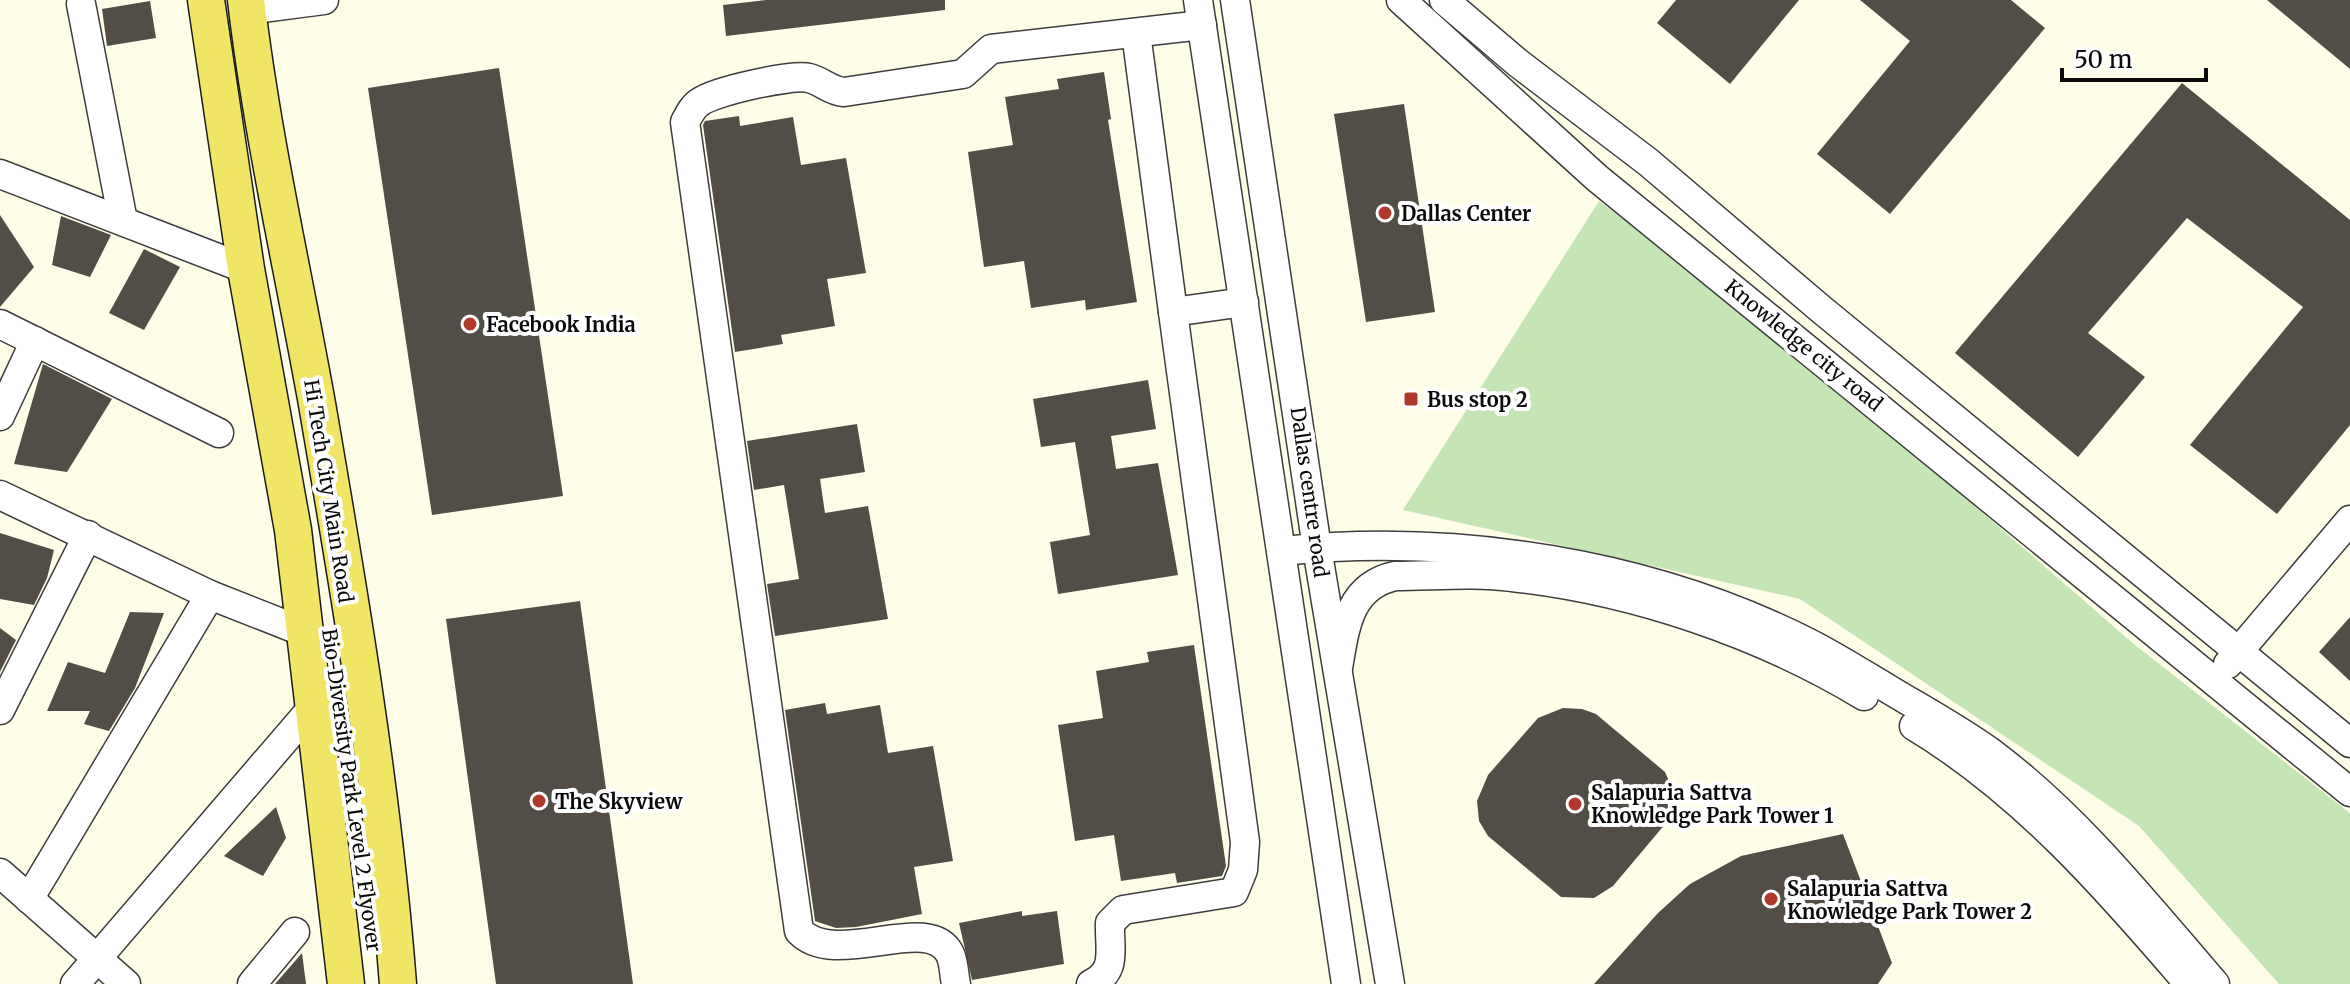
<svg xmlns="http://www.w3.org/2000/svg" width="2350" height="984" font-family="Merriweather,serif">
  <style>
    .green { fill: #c6e5b5 }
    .building { fill: #524d47 }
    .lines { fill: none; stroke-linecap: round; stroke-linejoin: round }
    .minor-casing { stroke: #3d3d3d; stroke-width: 31 }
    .major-casing { stroke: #1b1b1b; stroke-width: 39 }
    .minor { stroke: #fff; stroke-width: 28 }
    .major { stroke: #f1e565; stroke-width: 36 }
    .poi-dot { fill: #b1392b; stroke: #fff; stroke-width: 3 }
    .labels { text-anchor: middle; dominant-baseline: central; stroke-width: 8; stroke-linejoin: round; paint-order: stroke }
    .poi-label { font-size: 20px; font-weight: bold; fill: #0a0a0a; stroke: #fff; text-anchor: start }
    .street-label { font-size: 20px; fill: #0a0a0a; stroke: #fff }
  </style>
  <rect width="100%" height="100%" fill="#fefde8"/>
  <polygon class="green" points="1599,201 1784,340 2135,645 2350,813 2350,984 2279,984 2139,826 1800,599 1403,510"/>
  <g class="building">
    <polygon points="766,0 945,0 945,10 726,36 723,5"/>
    <polygon points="1676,0 1799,0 1730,84 1657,23"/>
    <polygon points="1860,0 2011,0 2045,28 1890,214 1817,154 1910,41"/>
    <polygon points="2267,0 2350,0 2350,69"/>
    <polygon points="150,1 156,38 107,46 102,9"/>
    <polygon points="499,68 563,496 432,515 368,88"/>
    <polygon points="1104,72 1111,119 1108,120 1137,302 1086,310 1085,300 1031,308 1024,261 984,267 968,152 1013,145 1005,97 1059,89 1057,79"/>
    <polygon points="2182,83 2350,220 2350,425 2277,514 2190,445 2303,307 2187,218 2088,333 2145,377 2078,457 1955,353"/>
    <polygon points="1404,104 1435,312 1366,322 1334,114"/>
    <polygon points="739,116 740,126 793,117 801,165 846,158 866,273 827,279 835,326 781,335 783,344 735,352 703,125 705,121"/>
    <polygon points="0,215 34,267 0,307"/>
    <polygon points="61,216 111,235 90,277 52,265"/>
    <polygon points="144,249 180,267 144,330 109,313"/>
    <polygon points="43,364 112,399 67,472 14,464"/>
    <polygon points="1148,380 1156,429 1111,436 1116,469 1158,463 1178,575 1058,594 1050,542 1090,535 1075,442 1041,447 1033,399"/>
    <polygon points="857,424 865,472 820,479 825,513 868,506 888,619 775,636 767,584 799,579 784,485 754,490 747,441"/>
    <polygon points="0,533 54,550 47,578 34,605 0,599"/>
    <polygon points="580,601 633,984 496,984 446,619"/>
    <polygon points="130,612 164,613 135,688 109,731 84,724 90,711 47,711 68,662 105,673"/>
    <polygon points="2350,617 2350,681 2319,652"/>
    <polygon points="0,628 16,640 0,672"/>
    <polygon points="1194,645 1226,866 1222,876 1177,883 1175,873 1121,881 1114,835 1075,841 1058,725 1103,718 1096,671 1149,662 1147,652"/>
    <polygon points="825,703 827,714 880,705 888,753 933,746 953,861 914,867 922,914 856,927 836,928 815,921 785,710"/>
    <polygon points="1563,708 1582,709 1596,714 1665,772 1672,788 1672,808 1666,823 1613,886 1594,898 1561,897 1488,836 1479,821 1477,801 1488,775 1538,718"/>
    <polygon points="276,807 286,838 263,876 224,856"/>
    <polygon points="1843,834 1892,963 1878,984 1594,984 1658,913 1690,884 1741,856"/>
    <polygon points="1022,911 1022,916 1057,911 1064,964 972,980 959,923"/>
    <polygon points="302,953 306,984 275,984"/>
  </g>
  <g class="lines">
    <g class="minor-casing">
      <g id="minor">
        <polyline points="1198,0 1346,984"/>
        <polyline points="1235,0 1317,548 1390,984"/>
        <polyline points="1401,0 1597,178 2350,792"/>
        <polyline points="1444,0 1518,63 1648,162 1822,310 2350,743"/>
        <polyline points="81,4 123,221"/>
        <polyline points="247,10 324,0"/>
        <polyline points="1136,33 1173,312"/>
        <polyline points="0,174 246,269"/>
        <polyline points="0,324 219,433"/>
        <polyline points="0,416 35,341"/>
        <polyline points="0,495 210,595 304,632"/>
        <path d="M 1283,551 C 1458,533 1649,563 1807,642 C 1835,656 1863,674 1890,690 C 1925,711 1960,730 1993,754 C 2078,818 2146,904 2215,984"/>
        <polyline points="2228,664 2350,520"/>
        <path d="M 1338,668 C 1345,627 1349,586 1395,576 C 1434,576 1474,572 1512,577 C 1632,590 1760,633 1864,696"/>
        <polyline points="0,710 88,535"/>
        <path d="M 1914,726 C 2022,791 2107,888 2189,984"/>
        <polyline points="0,873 126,984"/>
        <polyline points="29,899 210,595"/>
        <polyline points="75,984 313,707"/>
        <polyline points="252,984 295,932"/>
        <path d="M 956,984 C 954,975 954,962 950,954 C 929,911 836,970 799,931 L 685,122 C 689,115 693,106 700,102 C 715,91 792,74 809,78 C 822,81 830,91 844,92 L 963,74 L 991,49 L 1202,25"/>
        <path d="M 1091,984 C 1118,971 1109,949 1110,923 L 1123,910 L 1234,892 L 1243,870 L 1245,842 L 1173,312 L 1244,302"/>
      </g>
    </g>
    <g class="major-casing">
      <g id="major">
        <polyline points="206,0 246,269 293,530 346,984"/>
        <path d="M 246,0 C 262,136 293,270 317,404 C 350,596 383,790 398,984"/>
      </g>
    </g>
    <use href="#minor" class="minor"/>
    <use href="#major" class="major"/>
  </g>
  <g class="poi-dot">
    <circle cx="1385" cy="213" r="8"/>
    <circle cx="470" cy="324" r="8"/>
    <rect x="1403" y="391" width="16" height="16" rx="4"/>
    <circle cx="539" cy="801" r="8"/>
    <circle cx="1575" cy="804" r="8"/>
    <circle cx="1771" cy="899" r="8"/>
  </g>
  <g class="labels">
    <g class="poi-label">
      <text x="1401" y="213">Dallas Center</text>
      <text x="486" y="324">Facebook India</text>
      <text x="1427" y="399">Bus stop 2</text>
      <text x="1591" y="792">Salapuria Sattva<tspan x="1591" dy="23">Knowledge Park Tower 1</tspan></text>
      <text x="555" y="801">The Skyview</text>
      <text x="1787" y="888">Salapuria Sattva<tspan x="1787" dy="23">Knowledge Park Tower 2</tspan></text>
    </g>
    <g class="street-label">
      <text transform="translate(1804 345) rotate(39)">Knowledge city road</text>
      <text transform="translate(329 491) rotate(81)">Hi Tech City Main Road</text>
      <text transform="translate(1310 492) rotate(82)">Dallas centre road</text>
      <text transform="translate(352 790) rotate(82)">Bio-Diversity Park Level 2 Flyover</text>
    </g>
  </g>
  <path d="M2062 68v12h144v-12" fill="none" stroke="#0a0a0a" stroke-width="4"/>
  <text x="2074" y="68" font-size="24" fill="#0a0a0a" stroke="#ffffff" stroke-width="6" paint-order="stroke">50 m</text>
</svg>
